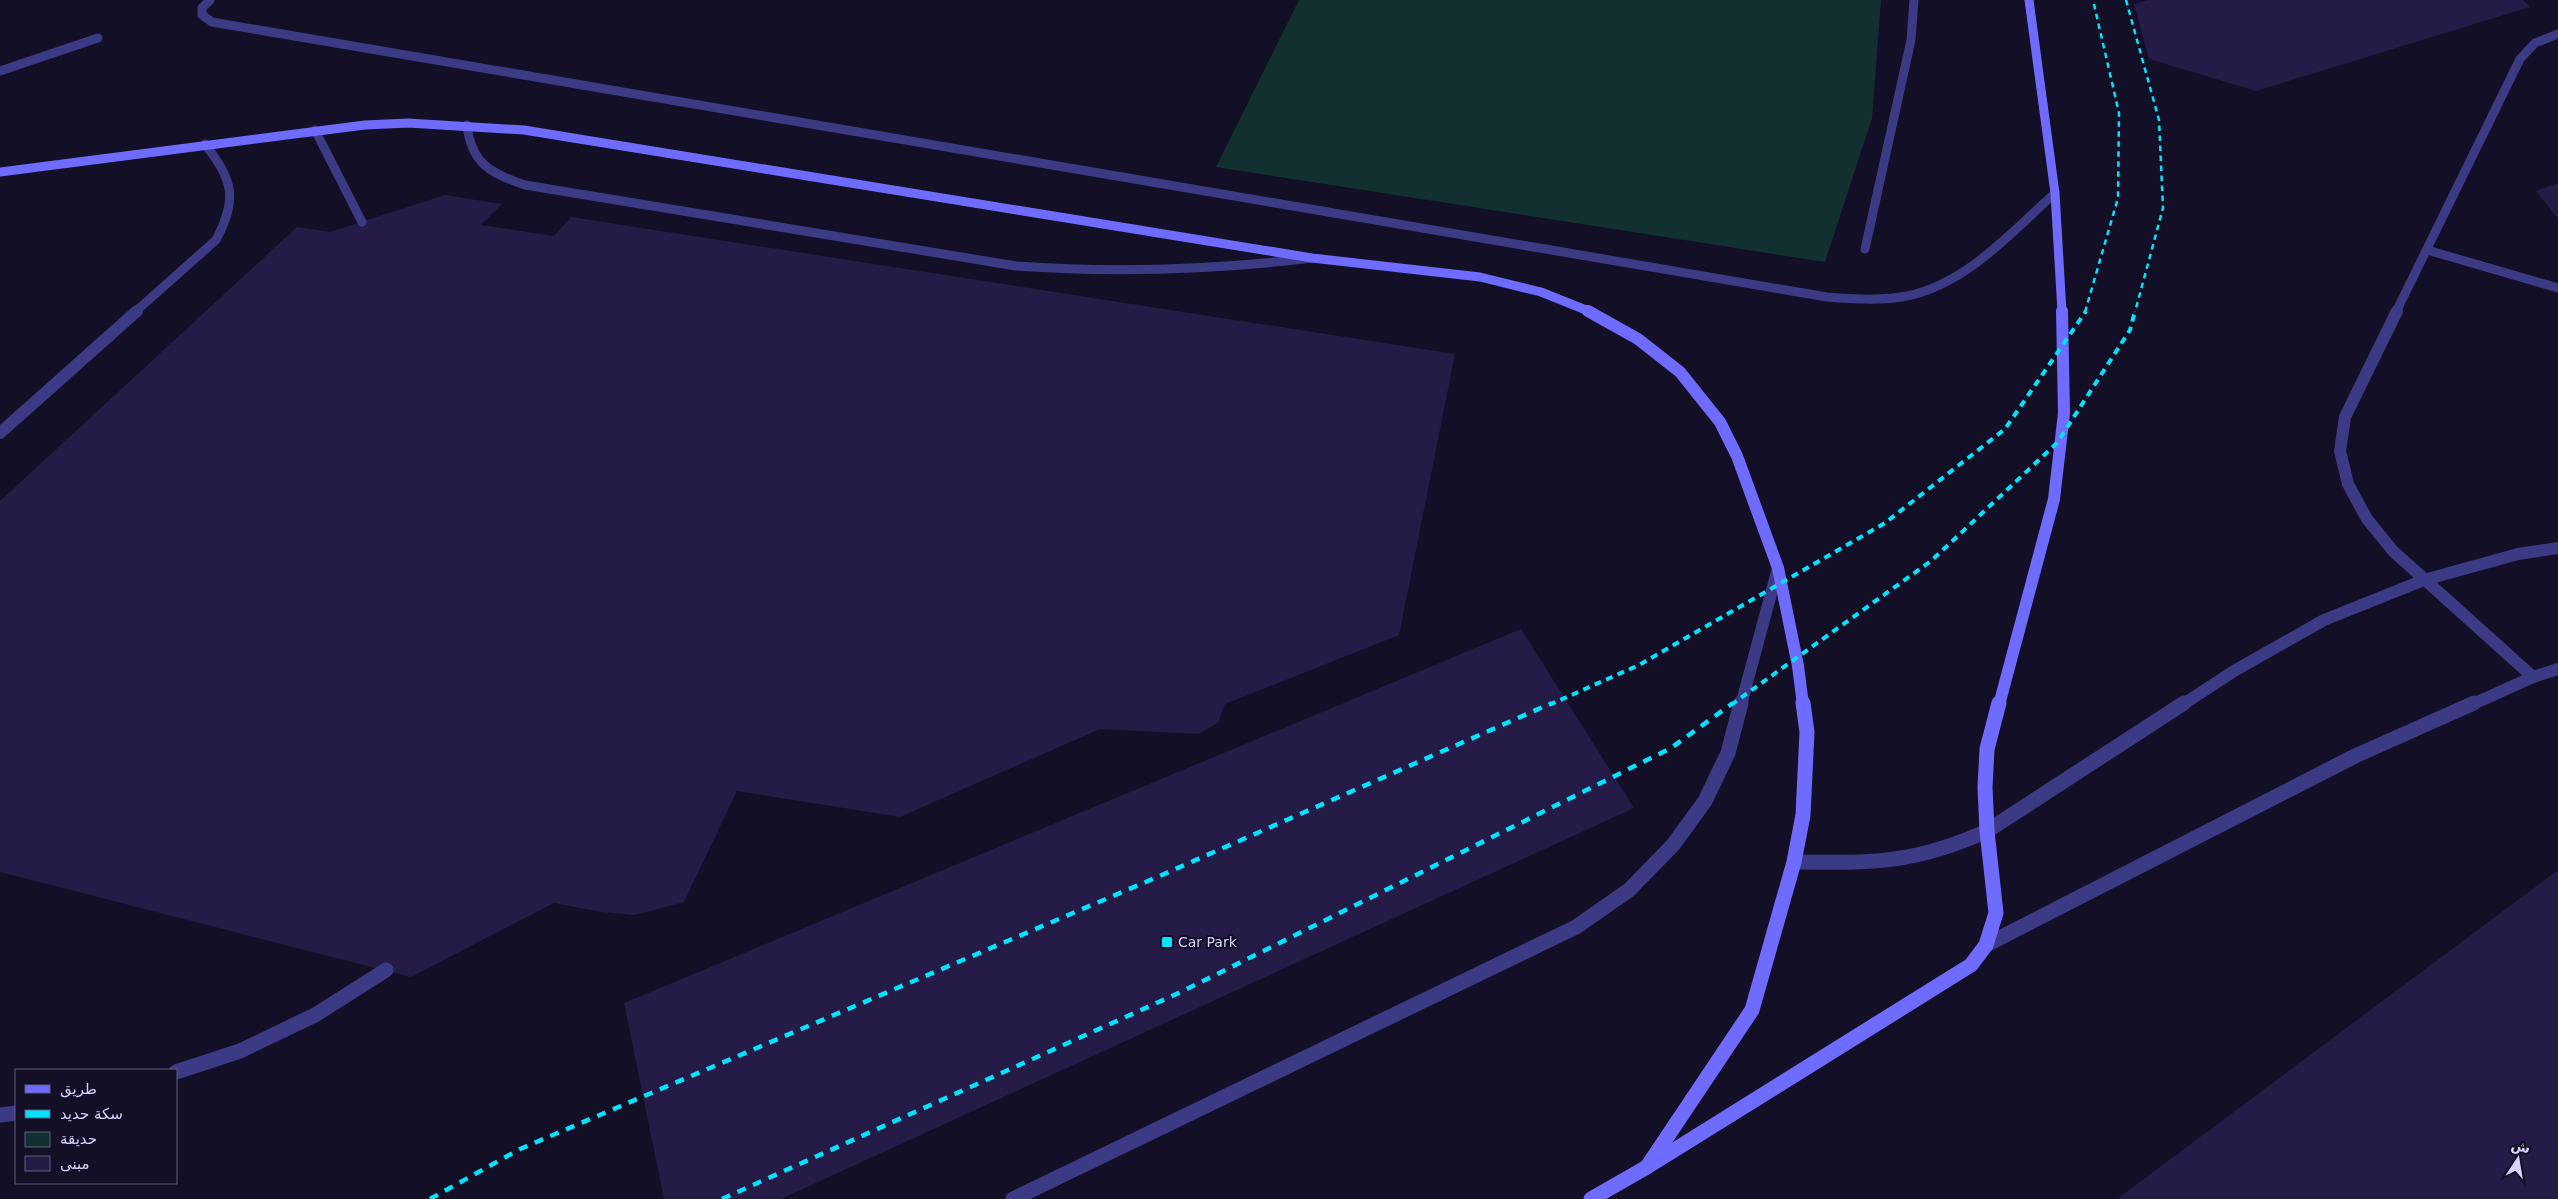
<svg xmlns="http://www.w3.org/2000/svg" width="2558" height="1199" font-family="'DejaVu Sans',Cairo,sans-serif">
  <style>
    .green { fill: #12302f }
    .building { fill: #241b47 }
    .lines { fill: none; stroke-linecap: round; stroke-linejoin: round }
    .service-far2 { stroke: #3d3a85; stroke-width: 9 }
    .service-far1 { stroke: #3d3a85; stroke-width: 12 }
    .service { stroke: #3d3a85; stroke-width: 15 }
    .tertiary-far1 { stroke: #3d3a85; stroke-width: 12 }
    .tertiary { stroke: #3d3a85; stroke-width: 15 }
    .secondary-far2 { stroke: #6f6bff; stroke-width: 9 }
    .secondary-far1 { stroke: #6f6bff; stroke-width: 12 }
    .secondary { stroke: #6f6bff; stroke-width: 15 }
    .rail-far2 { stroke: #00e5ff; stroke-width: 2.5; stroke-dasharray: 5.5 4.5; stroke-linecap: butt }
    .rail-far1 { stroke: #00e5ff; stroke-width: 4; stroke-dasharray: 7 5.5; stroke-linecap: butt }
    .rail { stroke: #00e5ff; stroke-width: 4.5; stroke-dasharray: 9 8; stroke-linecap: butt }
    .poi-dot { fill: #00e5ff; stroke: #130f26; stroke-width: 2 }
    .labels { text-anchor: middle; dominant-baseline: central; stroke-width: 4; stroke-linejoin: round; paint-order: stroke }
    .poi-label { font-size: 14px; fill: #d9d4ff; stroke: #130f26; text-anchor: start }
  </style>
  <rect width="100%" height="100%" fill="#130f26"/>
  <polygon class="green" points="1299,0 1881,0 1872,118 1825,262 1216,167"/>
  <g class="building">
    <polygon points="2148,0 2523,0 2530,7 2256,91 2149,59 2134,4"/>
    <polygon points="2558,183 2558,219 2536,191"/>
    <polygon points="445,195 502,204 481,225 554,236 571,217 1455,354 1399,635 1225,704 1218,723 1198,734 1100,729 900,817 737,791 684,902 635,915 601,912 554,903 411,977 0,872 0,501 297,227 330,232"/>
    <polygon points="1521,629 1634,808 781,1199 664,1199 624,1003"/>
    <polygon points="2558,870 2558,1199 2117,1199"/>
  </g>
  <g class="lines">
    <g class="service-far2">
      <path d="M 210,0 L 202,8 L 202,15 L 212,22 L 1827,297 C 1853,299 1881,301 1907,296 C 1966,284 2012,232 2055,193"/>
      <polyline points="0,71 98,38"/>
      <path d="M 467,125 C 471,163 491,174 525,185 L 1016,266 C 1115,273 1213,270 1312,258"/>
      <polyline points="315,130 362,222"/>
      <polyline points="1865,249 1911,40 1914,0"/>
      <polyline points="2427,250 2558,288"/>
      <path d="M 135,312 L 216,240 C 238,198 233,181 205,144"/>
      <polyline points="2396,312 2520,59 2535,43 2558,34"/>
    </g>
    <g class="service-far1">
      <polyline points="2397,311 2345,417 2340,451 2348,484 2367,519 2393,551 2533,677"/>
      <polyline points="0,433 137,311"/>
      <polyline points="1741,705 1778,568"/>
    </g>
    <g class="service">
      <polyline points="176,1072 240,1051 315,1015 386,970"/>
      <polyline points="0,1115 16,1113"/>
      <polyline points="1013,1199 1576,927 1629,890 1673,845 1705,801 1728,753 1741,703"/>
    </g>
    <g class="tertiary-far1">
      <polyline points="2182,705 2234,671 2324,620 2424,580 2518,554 2558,548"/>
      <polyline points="2471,705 2533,677 2558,669"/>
    </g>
    <g class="tertiary">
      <path d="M 1794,862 C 1871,863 1914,864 1987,831 L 2184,703"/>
      <polyline points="1986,945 2355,756 2474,703"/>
    </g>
    <g class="secondary-far2">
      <polyline points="2029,0 2055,193 2062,312"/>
      <polyline points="0,172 365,125 408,123 524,130 1312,258 1480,277 1541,292 1591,312"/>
    </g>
    <g class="secondary-far1">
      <polyline points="1588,311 1638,339 1680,372 1720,422 1737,456 1778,568 1798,666 1803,705"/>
      <polyline points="1999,705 2054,499 2064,413 2062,311"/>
    </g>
    <g class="secondary">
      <polyline points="1647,1167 1752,1010 1794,862 1803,815 1807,732 1803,703"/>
      <polyline points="1591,1199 1647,1167 1971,965 1986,945 1996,913 1987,831 1985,787 1987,749 1999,703"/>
    </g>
    <g class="rail-far2">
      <polyline points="2126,0 2159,120 2163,208 2135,312"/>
      <polyline points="2085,312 2118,198 2119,113 2093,0"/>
    </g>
    <g class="rail-far1">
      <polyline points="1549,705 1639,665 1885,523 2005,429 2086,311"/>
      <polyline points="1731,705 1931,561 2057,443 2130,330 2135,311"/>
    </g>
    <g class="rail">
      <polyline points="430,1199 520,1149 1155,878 1552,703"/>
      <polyline points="722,1199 1181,992 1671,748 1733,703"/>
    </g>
  </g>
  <rect class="poi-dot" x="1161" y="936" width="12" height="12" rx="2.5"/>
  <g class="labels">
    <g class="poi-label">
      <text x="1178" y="942">Car Park</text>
    </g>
  </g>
  <rect x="15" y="1069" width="162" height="115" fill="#130f26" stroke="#625e7d"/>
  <rect x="25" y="1085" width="25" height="8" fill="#6f6bff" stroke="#625e7d"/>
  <text x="60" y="1094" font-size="15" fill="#d9d4ff">طريق</text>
  <rect x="25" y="1110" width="25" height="8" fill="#00e5ff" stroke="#625e7d"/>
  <text x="60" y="1119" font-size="15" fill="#d9d4ff">سكة حديد</text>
  <rect x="25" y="1132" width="25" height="15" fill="#12302f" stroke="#625e7d"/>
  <text x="60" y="1144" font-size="15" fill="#d9d4ff">حديقة</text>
  <rect x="25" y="1156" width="25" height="15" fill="#241b47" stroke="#625e7d"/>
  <text x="60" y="1169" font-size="15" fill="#d9d4ff">مبنى</text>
  <g transform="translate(2518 1159) rotate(12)" stroke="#130f26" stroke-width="4" paint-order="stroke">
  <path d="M0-4L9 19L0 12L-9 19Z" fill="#d9d4ff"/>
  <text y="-8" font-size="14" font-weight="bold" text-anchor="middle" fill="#d9d4ff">ش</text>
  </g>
</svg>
